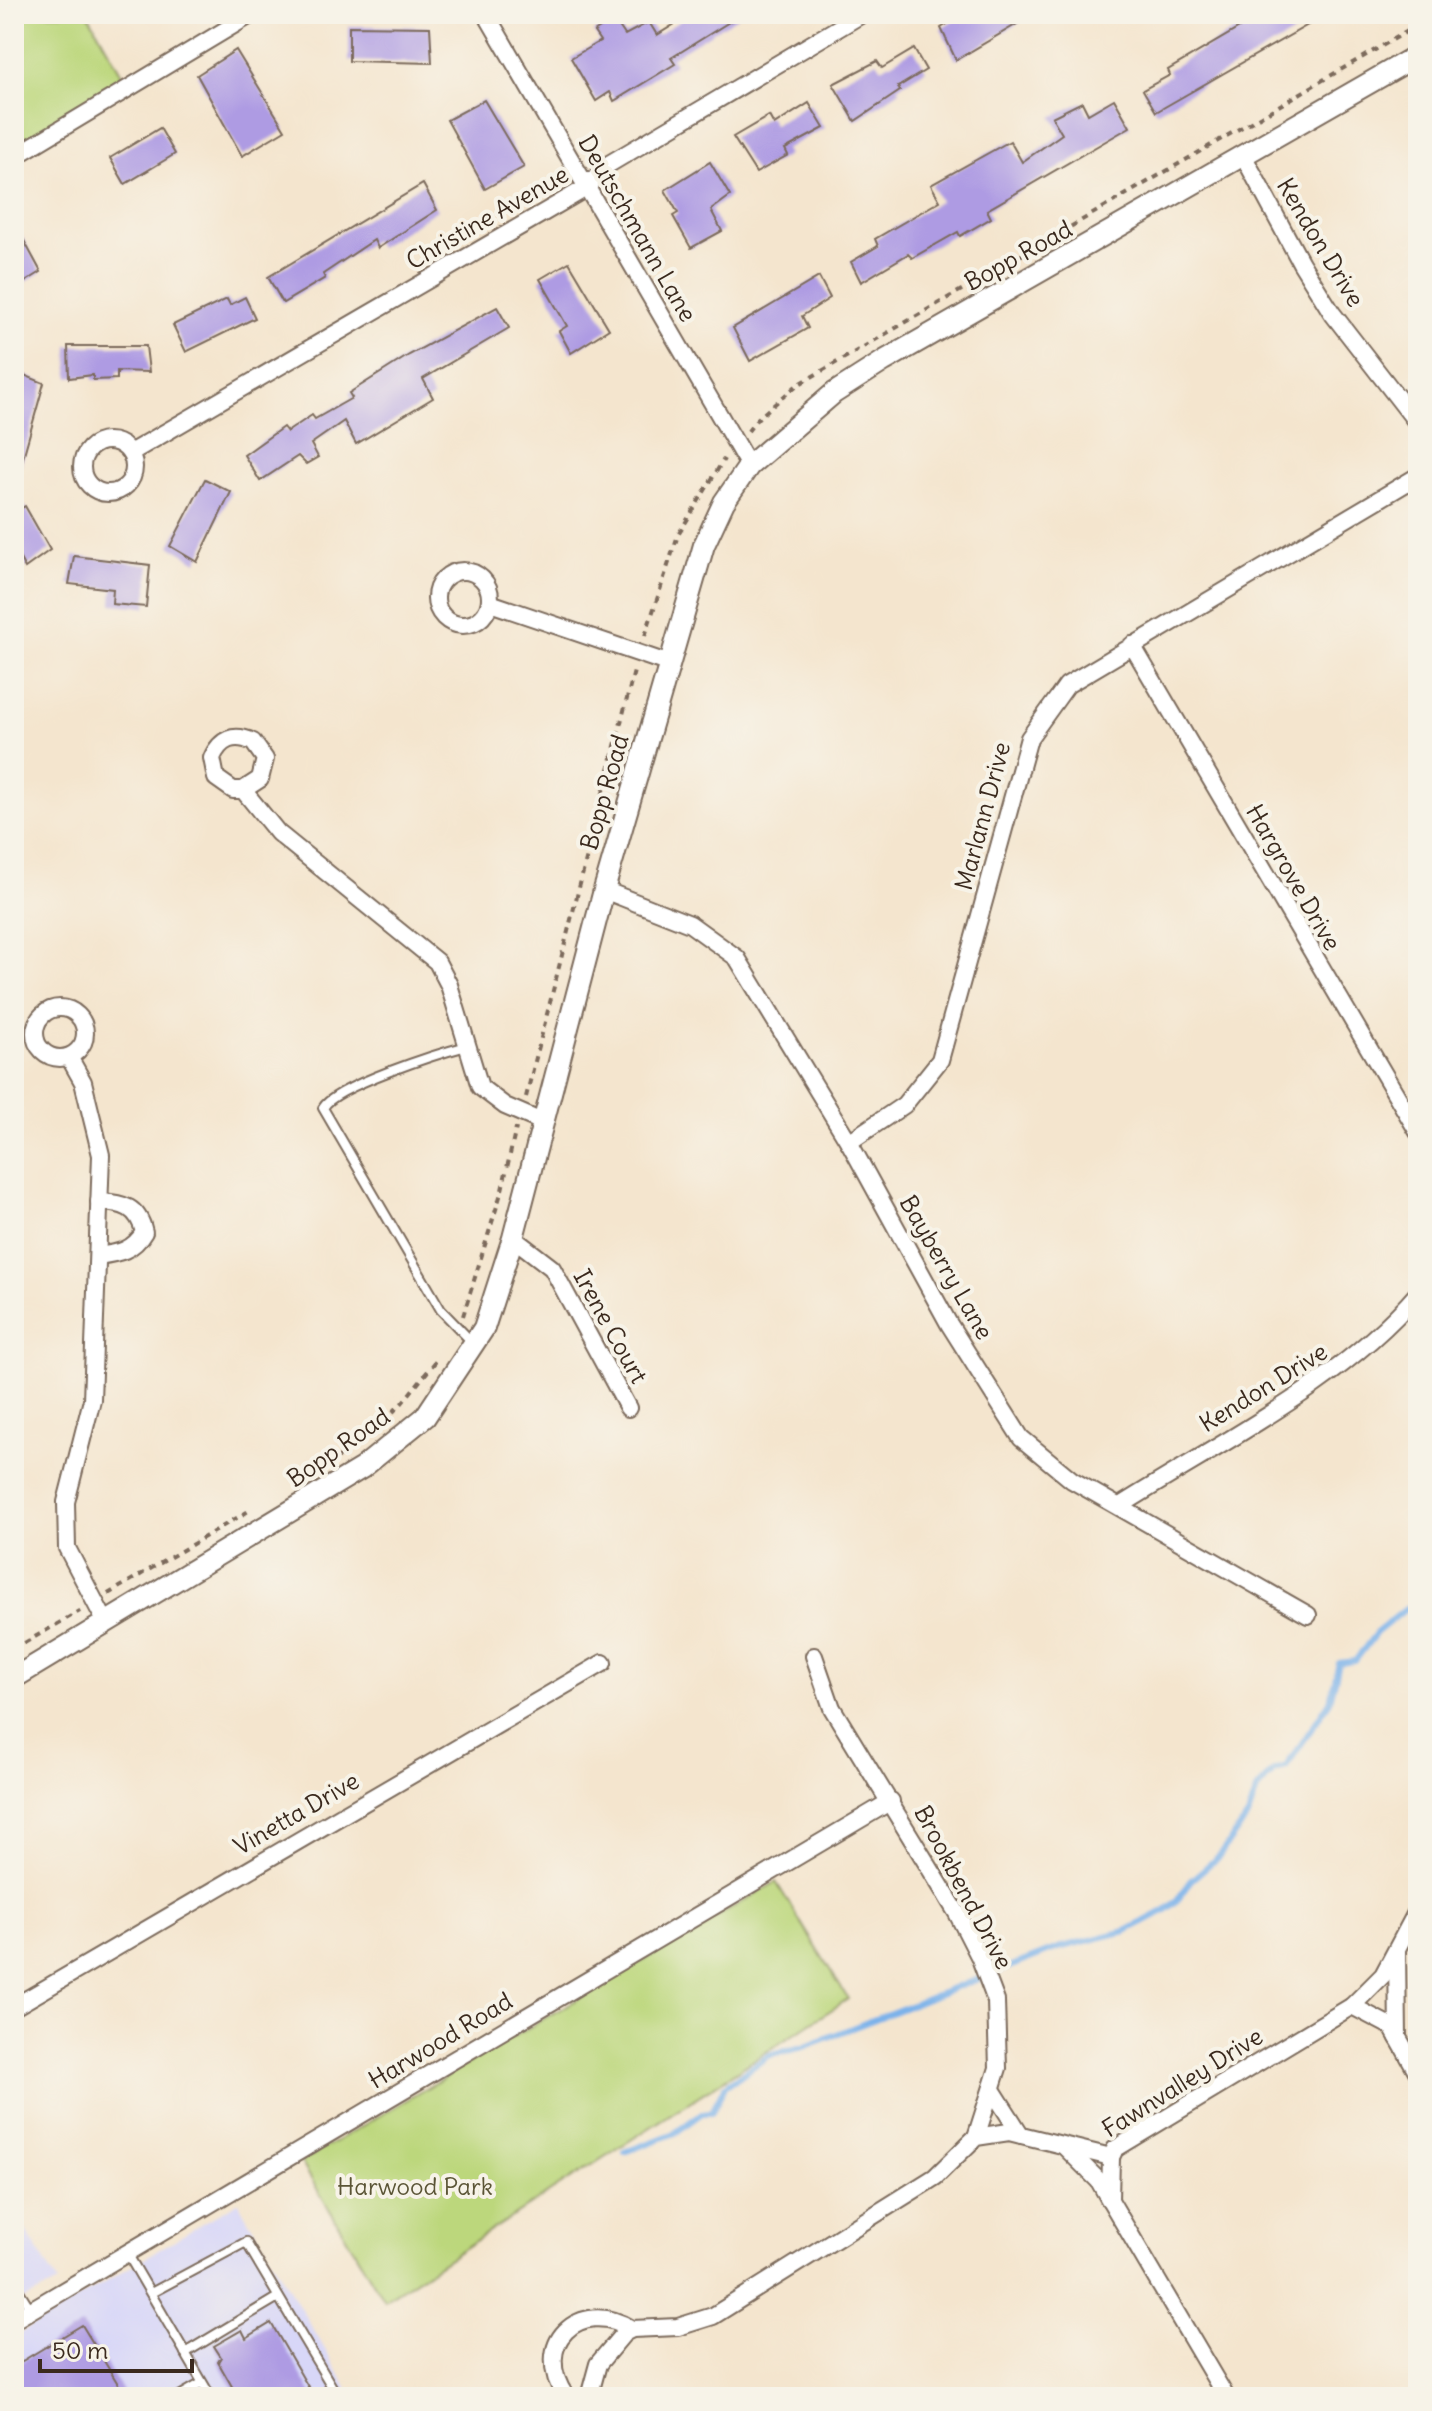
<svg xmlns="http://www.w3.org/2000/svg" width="1432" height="2411" font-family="Delius,sans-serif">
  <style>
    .built { fill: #d8d7f8 }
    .green { fill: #bcd77c; stroke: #7c804d; stroke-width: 2 }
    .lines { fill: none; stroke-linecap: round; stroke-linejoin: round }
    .stream { stroke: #7bb2ea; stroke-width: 6 }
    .building { fill: #ae9be3 }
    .service-casing { stroke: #7c6b5c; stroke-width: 12 }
    .minor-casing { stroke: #7c6b5c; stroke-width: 20 }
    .tertiary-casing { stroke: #7c6b5c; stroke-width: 24 }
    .path { stroke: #7c6b5c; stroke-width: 4; stroke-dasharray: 6 6; stroke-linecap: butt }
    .service { stroke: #fff; stroke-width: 8 }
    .minor { stroke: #fff; stroke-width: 16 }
    .tertiary { stroke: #fff; stroke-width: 20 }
    .labels { text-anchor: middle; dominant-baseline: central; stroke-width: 8; stroke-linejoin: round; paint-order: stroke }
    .street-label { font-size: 24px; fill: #3b2a1e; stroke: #f7f3e8 }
    .park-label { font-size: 24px; fill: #5b5536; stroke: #f7f3e8 }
  </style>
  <rect width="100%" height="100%" fill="#f7f3e8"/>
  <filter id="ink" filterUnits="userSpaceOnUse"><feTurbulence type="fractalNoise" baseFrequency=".0125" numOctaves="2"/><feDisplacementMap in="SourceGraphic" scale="16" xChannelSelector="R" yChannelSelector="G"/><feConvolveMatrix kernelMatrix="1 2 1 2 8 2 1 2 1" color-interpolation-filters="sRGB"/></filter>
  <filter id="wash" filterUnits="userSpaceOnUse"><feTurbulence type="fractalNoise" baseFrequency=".006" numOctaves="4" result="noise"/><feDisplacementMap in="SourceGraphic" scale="32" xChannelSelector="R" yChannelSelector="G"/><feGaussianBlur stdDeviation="1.8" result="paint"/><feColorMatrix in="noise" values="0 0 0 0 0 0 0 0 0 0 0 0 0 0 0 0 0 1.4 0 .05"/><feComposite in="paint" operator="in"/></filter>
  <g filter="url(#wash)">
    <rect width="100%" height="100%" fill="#f4e5ce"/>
    <g class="built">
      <polygon points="238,2202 353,2397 14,2397 14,2337"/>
      <polygon points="14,2211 58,2283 14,2305"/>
    </g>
    <g class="green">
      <polygon points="14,14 88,14 125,80 14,146"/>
      <polygon points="776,1882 848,1999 384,2300 301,2162"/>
    </g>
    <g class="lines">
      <polyline class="stream" points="625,2152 675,2133 702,2113 711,2113 725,2086 770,2055 803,2047 1058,1948 1126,1931 1164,1911 1177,1901 1190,1881 1219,1856 1248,1816 1257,1790 1274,1771 1286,1767 1330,1701 1339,1663 1355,1661 1376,1633 1418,1599"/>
    </g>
    <g id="blocks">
      <g class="building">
        <polygon points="691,14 742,14 671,58 675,64 614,101 610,92 596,101 571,58 600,41 594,32 614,19 625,35 649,22 657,35"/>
        <polygon points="963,14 967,20 977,14 1034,14 956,60 941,28"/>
        <polygon points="1254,14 1327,14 1156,112 1143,90 1170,75 1168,70 1239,28 1237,24"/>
        <polygon points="349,26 430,27 432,63 349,61"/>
        <polygon points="914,49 926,70 898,87 900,91 855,121 833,84 877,61 882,68"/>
        <polygon points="236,50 285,130 242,156 197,75"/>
        <polygon points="1114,99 1130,127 987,210 991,218 960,236 958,232 912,258 908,254 861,282 851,262 878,246 875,239 940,201 931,185 1010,141 1022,162 1062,134 1052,117 1082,102 1088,114"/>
        <polygon points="484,100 524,167 485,189 447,120"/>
        <polygon points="809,103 824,128 785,149 788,155 756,173 733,137 769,116 774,125"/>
        <polygon points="160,128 175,154 125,184 110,158"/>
        <polygon points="710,162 730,196 711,210 722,231 691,248 673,216 678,213 665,190"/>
        <polygon points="423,184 437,210 378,248 374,240 323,274 325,278 283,303 268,277"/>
        <polygon points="14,222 41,272 14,289"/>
        <polygon points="569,262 609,329 571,353 559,331 567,326 540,279"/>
        <polygon points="819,277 830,298 802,316 808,328 750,361 733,328"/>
        <polygon points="245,297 255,318 186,352 173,325 227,299 230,305"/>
        <polygon points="497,307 509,328 423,379 433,398 356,444 344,421 311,444 318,457 306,464 298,456 260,481 244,455 283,427 287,432 312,415 315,419 352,398 349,393 409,355"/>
        <polygon points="68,346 146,346 149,372 117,371 117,379 93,380 93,375 69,378"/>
        <polygon points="14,371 44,383 19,472 14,472"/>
        <polygon points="205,479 231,492 197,562 170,546"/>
        <polygon points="25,506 50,550 25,568 14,548 14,512"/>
        <polygon points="74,556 150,565 146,607 112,604 113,589 69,584"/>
        <polygon points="271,2323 314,2397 238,2397 218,2362 221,2357 214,2346 242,2330 246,2338"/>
        <polygon points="82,2325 126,2397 14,2397 14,2366"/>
      </g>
    </g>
  </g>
  <g filter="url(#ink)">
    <use href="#blocks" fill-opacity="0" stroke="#7c6b5c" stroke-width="2"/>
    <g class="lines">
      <g class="service-casing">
        <g id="service">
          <path d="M 467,1046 C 440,1053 335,1086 323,1108 L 441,1310 L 473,1343"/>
          <polyline points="127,2253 211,2397"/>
          <polyline points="14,2283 31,2310"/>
          <polyline points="151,2293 246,2242 338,2397"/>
          <polyline points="185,2353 278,2297"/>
          <polyline points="178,2397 202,2383"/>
        </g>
      </g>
      <g class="minor-casing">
        <g id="minor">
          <polyline points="486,14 749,466"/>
          <polyline points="14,157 252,14"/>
          <polyline points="1244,157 1301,263 1332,313 1418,424"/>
          <circle cx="108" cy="467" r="26"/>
          <polyline points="130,453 586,188 609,164 862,14"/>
          <circle cx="463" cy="598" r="27"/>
          <polyline points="490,603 667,663"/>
          <polyline points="1132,645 1418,1132"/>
          <path d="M 243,790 L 260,779 L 265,759 L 253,742 C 234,733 220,739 212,758 L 216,778 L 233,790 L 243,790 L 278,833 L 437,962 L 449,985 L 480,1087 L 505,1106 L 542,1122"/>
          <polyline points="604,890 690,924 737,958 849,1142 949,1324 1021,1438 1072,1480 1308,1615"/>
          <circle cx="60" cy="1033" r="25"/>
          <polyline points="69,1057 83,1082 101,1155 92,1400 66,1502 67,1548 106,1623"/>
          <polyline points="849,1142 904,1105 940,1060 1029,738 1067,685 1418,476"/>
          <polyline points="513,1238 552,1268 628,1408"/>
          <path d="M 98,1256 C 119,1253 133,1251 144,1232 C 138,1207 124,1203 99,1202"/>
          <path d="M 1120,1506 C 1221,1442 1340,1384 1418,1293"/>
          <polyline points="814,1656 832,1708 957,1913 979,1956 996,2001 998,2068 976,2137"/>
          <polyline points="1397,1951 1398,2038"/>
          <polyline points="1352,2006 1392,2027 1418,2073"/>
          <polyline points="14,2007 603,1663"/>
          <polyline points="993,2091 1021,2135"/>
          <polyline points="1065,2147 1099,2181 1109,2199"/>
          <polyline points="1111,2157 1110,2200 1226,2397"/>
          <polyline points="14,2320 891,1801"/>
          <path d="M 566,2397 C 530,2345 579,2296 632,2329"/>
          <polyline points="589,2397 598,2364 624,2333 632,2329 678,2327 713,2316 935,2177 976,2137 1009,2132 1111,2157 1115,2149 1352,2006 1383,1975 1418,1909"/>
        </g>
      </g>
      <g class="tertiary-casing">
        <polyline id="tertiary" points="14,1678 362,1468 425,1417 484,1328 513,1238 604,890 704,545 724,502 749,466 834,393 884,361 1418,55"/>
      </g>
      <g class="path">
        <polyline points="748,431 757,419 796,386 1418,25"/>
        <polyline points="645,636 678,535 724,459"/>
        <polyline points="526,1097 634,671"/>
        <polyline points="463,1316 502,1190 516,1128"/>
        <polyline points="376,1429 402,1403 436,1361"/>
        <polyline points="338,1458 352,1444 366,1437"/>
        <polyline points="108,1594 252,1509"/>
        <polyline points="14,1649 80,1611"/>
      </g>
      <use href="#service" class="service"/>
      <use href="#minor" class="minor"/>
      <use href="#tertiary" class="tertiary"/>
    </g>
  </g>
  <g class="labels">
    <g class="street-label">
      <text transform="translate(487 217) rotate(-30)">Christine Avenue</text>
      <text transform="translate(638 228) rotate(60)">Deutschmann Lane</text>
      <text transform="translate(1321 242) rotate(59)">Kendon Drive</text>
      <text transform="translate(1018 255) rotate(-29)">Bopp Road</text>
      <text transform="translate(604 792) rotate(-74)">Bopp Road</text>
      <text transform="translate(982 816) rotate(-75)">Marlann Drive</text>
      <text transform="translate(1294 877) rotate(60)">Hargrove Drive</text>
      <text transform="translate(947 1267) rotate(60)">Bayberry Lane</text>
      <text transform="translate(611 1326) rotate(61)">Irene Court</text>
      <text transform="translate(1263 1387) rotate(-32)">Kendon Drive</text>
      <text transform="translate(338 1447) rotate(-35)">Bopp Road</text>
      <text transform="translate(296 1813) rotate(-30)">Vinetta Drive</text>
      <text transform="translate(964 1887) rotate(62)">Brookbend Drive</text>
      <text transform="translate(440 2040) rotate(-31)">Harwood Road</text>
      <text transform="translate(1182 2082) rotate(-32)">Fawnvalley Drive</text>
    </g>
    <g class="park-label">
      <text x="415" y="2186">Harwood Park</text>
    </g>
  </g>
  <rect width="1432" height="2411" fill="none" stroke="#f7f3e8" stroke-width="48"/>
  <path d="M40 2359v12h152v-12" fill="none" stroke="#3b2a1e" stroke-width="4"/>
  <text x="52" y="2359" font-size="24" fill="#3b2a1e" stroke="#f7f3e8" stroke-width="6" paint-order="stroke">50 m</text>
</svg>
